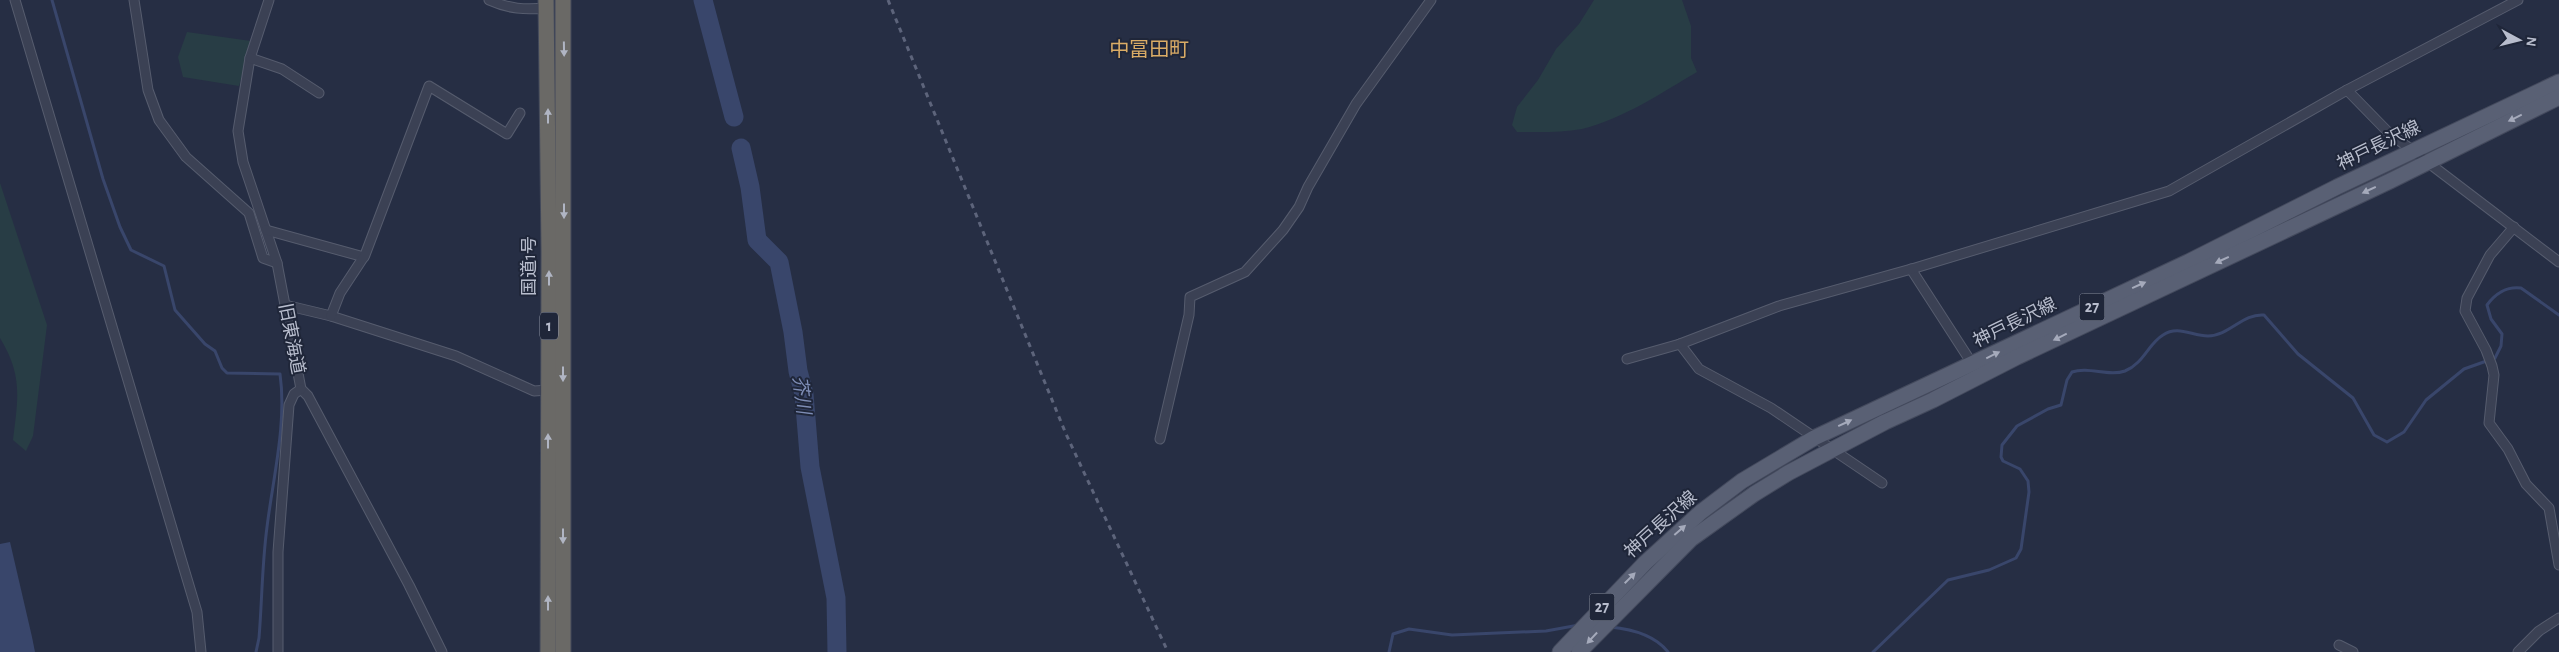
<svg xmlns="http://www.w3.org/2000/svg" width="2559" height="652" font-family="'Alegreya Sans','Noto Sans JP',sans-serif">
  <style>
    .green { fill: #283d45 }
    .water { fill: #39466b }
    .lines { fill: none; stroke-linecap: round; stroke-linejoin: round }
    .stream { stroke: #39466b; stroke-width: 3 }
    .river { stroke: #39466b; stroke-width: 19 }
    .minor-casing { stroke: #565c6e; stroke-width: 11 }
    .primary-casing { stroke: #444a5d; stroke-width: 17 }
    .trunk-casing { stroke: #42495b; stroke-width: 17 }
    .minor { stroke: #3b4154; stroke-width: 9 }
    .primary { stroke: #596074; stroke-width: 15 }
    .trunk { stroke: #6a6966; stroke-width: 15 }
    .rail { stroke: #5d647b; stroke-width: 3; stroke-dasharray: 5 5; stroke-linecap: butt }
    .oneway { fill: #b0b5c3 }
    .oneway2 { fill: #a5aabb }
    .labels { text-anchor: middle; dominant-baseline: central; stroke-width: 4; stroke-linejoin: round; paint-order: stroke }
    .shield { fill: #1f2639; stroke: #8a90a1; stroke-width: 1 }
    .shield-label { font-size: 16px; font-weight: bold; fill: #b8bdcd }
    .street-label { font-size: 18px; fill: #b8bdcd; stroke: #1f2639 }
    .water-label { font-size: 19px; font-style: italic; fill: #7e8db5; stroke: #1f2639 }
    .quarter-label { font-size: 20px; fill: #daac66; stroke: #1f2639 }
  </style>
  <rect width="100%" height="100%" fill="#262e44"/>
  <g class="green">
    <path d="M 1594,0 L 1682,0 L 1691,26 L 1691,58 L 1697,72 C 1661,93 1623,119 1582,129 C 1561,133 1538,132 1517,132 L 1512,125 L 1517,107 L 1538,80 L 1556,49 L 1579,24 Z"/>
    <polygon points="187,32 251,41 239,86 183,77 178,57"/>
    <path d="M 0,183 L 47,325 L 33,436 L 26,451 L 13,440 C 18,398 23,376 0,338 Z"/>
  </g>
  <polygon class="water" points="10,542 32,637 35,652 0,652 0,544"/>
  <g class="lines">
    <g class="stream">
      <path d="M 52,0 L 103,179 L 120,227 L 131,250 L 164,266 L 175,310 L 205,344 L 215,351 L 222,368 L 227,373 L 280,374 C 287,423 273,478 267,527 C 262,564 262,602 259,638 L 256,652"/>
      <path d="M 1610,627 C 1631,629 1655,635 1668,652"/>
      <polyline points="1389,652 1393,634 1409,629 1452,635 1546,631 1579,625"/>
      <path d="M 1873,652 L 1948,580 L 1989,570 L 2016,558 L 2021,549 L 2029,492 L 2028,481 L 2020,469 L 2003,461 L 2001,457 L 2002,445 L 2017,426 L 2048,409 L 2061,405 L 2067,380 L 2072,372 C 2089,366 2108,377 2125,371 C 2144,363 2148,344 2163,335 C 2178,325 2192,336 2208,336 C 2229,336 2243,313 2264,315 L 2298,354 L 2353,398 L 2374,435 L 2387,442 L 2404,432 L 2426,400 L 2464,369 L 2495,358 L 2501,346 L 2502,334 L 2491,319 L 2487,305 C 2495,294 2507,286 2521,288 L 2559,315"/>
    </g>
    <g class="river">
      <polyline points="703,0 734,117"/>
      <polyline points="741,148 750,187 757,240 779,262 793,332 798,371 804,394 810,467 836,598 837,652"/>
    </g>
    <g class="minor-casing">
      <g id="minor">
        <polyline points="15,0 185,572 197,612 201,652"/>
        <polyline points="134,0 148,90 159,120 186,157 249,213 263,258 277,263"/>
        <polyline points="269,0 250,58 238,131 243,162 277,263 301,389 308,396 409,585 442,652"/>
        <path d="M 489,0 C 509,9 525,10 546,8"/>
        <polyline points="250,58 282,69 319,93"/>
        <polyline points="2347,90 2388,132 2559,262"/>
        <polyline points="2514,227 2490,255 2467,298 2465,311 2486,350 2492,366 2494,375 2489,423 2508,449 2526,484 2549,508 2559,565"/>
        <polyline points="266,230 364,257"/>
        <polyline points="1911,269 1973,365"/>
        <polyline points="285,305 331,316 456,356 534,391 548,390"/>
        <polyline points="331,316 340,293 365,255 429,86 507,134 520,113"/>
        <polyline points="1680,344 1699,369 1771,408 1882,483"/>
        <polyline points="1627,359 1680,344 1779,306 1915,268 2169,191 2347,90 2518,0"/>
        <polyline points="1160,439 1189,315 1190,297 1245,272 1283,230 1299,207 1308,187 1356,104 1431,0"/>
        <polyline points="2339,645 2353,652"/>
        <polyline points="278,652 278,552 289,405 294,394 301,389"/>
        <polyline points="2518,652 2539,631 2559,618"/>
      </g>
    </g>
    <g class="primary-casing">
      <g id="primary">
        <polyline points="1560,652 1645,563 1701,512 1742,481 1814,438 2188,262 2337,187 2559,82"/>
        <polyline points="1579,652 1691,539 1754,494 1788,473 1885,422 1933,400 2017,357 2390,181 2559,97"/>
      </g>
    </g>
    <g class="trunk-casing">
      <g id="trunk">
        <polyline points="546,0 549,252 548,652"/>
        <polyline points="563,652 563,0"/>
      </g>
    </g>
    <use href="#minor" class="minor"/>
    <use href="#primary" class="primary"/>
    <use href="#trunk" class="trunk"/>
    <polyline class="rail" points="888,0 1066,434 1168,652"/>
  </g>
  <defs><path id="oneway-solid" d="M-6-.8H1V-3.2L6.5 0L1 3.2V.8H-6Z" transform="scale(1.25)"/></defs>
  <g class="oneway">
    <use href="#oneway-solid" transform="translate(564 49) rotate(89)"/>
    <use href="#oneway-solid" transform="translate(548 116) rotate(-90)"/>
    <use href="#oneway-solid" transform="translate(564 211) rotate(90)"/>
    <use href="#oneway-solid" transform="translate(549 278) rotate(-90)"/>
    <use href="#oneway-solid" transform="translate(563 374) rotate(90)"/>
    <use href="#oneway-solid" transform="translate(548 441) rotate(-90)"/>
    <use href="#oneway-solid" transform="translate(563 536) rotate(90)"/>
    <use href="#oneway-solid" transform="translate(548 603) rotate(-90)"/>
  </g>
  <g class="oneway2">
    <use href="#oneway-solid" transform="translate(2515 118) rotate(154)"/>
    <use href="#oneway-solid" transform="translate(2369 190) rotate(155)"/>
    <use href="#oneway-solid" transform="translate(2222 260) rotate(155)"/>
    <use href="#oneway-solid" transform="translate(2139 285) rotate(-24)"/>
    <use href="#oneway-solid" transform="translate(2060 337) rotate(154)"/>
    <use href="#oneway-solid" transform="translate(1993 355) rotate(-26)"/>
    <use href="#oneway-solid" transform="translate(1845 423) rotate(-25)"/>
    <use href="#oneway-solid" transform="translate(1680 530) rotate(-41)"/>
    <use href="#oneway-solid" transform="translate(1630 578) rotate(-45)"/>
    <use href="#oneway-solid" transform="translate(1592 638) rotate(133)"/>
  </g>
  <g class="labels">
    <g class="shield">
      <rect x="2079.5" y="293.5" width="25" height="27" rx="4"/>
      <rect x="540" y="312.5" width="18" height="27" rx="4"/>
      <rect x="1589.5" y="593.5" width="25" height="27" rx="4"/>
    </g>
    <g class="shield-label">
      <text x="2092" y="307">27</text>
      <text x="549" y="326">1</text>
      <text x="1602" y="607">27</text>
    </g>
    <g class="street-label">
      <text transform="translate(2379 146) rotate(-26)">神戸長沢線</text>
      <text transform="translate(530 266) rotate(-90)">国道1号</text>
      <text transform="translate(2015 323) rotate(-26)">神戸長沢線</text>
      <text transform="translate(291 339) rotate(79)">旧東海道</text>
      <text transform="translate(1661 525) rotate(-42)">神戸長沢線</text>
    </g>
    <g class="water-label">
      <text transform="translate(801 395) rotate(83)">芥川</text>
    </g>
    <g class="quarter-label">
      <text x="1149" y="50">中冨田町</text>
    </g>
  </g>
  <g transform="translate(2519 40) rotate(97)" stroke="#1f2639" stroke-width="4" paint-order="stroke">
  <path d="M0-4L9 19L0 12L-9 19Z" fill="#b8bdcd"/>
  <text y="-8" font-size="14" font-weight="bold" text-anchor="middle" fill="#b8bdcd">N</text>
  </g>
</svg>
